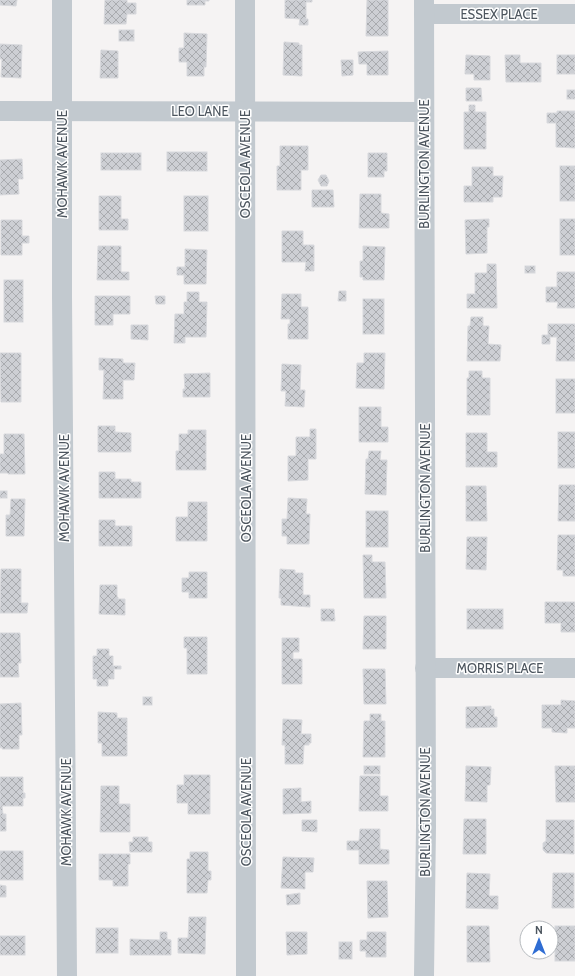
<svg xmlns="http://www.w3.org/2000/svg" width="575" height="976" font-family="Cabin,sans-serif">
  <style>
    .building { fill: url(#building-cross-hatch); stroke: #d8d9dd }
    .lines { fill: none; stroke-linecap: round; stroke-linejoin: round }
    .minor { stroke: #c2c9cf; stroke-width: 20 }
    .labels { text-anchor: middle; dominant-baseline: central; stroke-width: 3; stroke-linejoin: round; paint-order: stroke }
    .street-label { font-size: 13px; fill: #4c555e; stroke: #fff }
  </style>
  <defs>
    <pattern id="building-cross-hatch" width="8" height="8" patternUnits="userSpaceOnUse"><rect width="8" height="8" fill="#cdcfd4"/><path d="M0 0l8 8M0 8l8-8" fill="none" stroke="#a9abaf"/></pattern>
  </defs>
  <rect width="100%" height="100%" fill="#f5f3f3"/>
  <g class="building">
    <polygon points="0,0 17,0 16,6 0,5"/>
    <polygon points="105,0 127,0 127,3 136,3 136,14 127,14 126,24 104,24"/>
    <polygon points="187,0 209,0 209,1 205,1 205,5 187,5"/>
    <polygon points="285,0 312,0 312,2 306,2 306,19 308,19 308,25 299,25 300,19 285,18"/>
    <polygon points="367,0 388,0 388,36 366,36"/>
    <rect x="119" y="30" width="15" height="11"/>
    <polygon points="184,33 207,34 206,67 204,67 204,76 187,76 187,62 179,62 179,48 184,48"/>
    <polygon points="284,42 299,43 299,45 302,45 302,76 283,75"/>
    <polygon points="0,44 22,45 21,78 1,77 2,59 0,59"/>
    <polygon points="101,50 118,51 118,78 100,78"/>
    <polygon points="388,51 388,75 367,75 367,64 359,64 358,52"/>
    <polygon points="466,55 490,56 490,80 474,80 474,74 465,74"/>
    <polygon points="505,55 520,55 520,63 541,63 541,82 506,82"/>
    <rect x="557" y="55" width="18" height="19"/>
    <polygon points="341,60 353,60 353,75 342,76"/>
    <polygon points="466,88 481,88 482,101 466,101"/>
    <rect x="567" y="90" width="8" height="9"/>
    <polygon points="469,105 475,105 475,112 486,112 486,149 464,149 464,112 469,112"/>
    <polygon points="557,111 575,111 575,148 556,147 556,123 547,123 547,113 557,113"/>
    <polygon points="280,146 308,146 308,170 301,170 301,190 277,190 277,166 280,166"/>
    <rect x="167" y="152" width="40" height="19"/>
    <rect x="101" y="153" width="40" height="17"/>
    <polygon points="368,153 387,153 387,171 384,171 384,177 368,177"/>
    <polygon points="22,159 23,179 18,179 19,194 0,195 0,160"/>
    <rect x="560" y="166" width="15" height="35"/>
    <polygon points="472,167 493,167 493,176 503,176 502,197 493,197 493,202 464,202 464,186 472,186"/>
    <polygon points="321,175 326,175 329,181 327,186 321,186 318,180"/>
    <polygon points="312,190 333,190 334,207 312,207"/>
    <polygon points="360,194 381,194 381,213 389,214 389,228 359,228"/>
    <polygon points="99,196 121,196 121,219 128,219 128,230 99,230"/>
    <rect x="184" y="196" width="24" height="35"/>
    <polygon points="489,219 489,227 487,227 487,253 466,254 465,220"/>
    <rect x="560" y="219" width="15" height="36"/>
    <polygon points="1,220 22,220 22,236 29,236 29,243 22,243 22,255 1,255"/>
    <polygon points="282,231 303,231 303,245 314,245 314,271 305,271 306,262 282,262"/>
    <polygon points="98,246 121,246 121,272 129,272 129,280 97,280"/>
    <polygon points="363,246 385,247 384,280 363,280 363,277 360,277 360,261 363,261"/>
    <polygon points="185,249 207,250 206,284 184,284 184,275 177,275 177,267 185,267"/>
    <polygon points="487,264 496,264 497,308 467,308 467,294 475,294 475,273 487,273"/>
    <rect x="525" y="266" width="10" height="7"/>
    <polygon points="557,272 575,272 575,308 557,308 558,302 546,302 546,287 557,287"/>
    <rect x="4" y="280" width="19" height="42"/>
    <polygon points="339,291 346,291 346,301 338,301"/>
    <polygon points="187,292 199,292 199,302 207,302 206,337 185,337 185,343 174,343 175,314 184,314 184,302 187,302"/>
    <polygon points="282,294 301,294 301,307 308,307 308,339 288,339 288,324 290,324 290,319 281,319"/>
    <polygon points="95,296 130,296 130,314 113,314 113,325 95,325"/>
    <polygon points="155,296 165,296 165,304 156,304"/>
    <rect x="363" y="299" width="21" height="35"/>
    <polygon points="471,317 483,317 483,326 489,326 488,344 501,345 500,361 467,361 468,326 470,326"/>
    <polygon points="548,324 575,324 575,361 556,361 557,337 550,337 550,344 542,344 542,335 548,335"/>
    <polygon points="131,325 148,325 148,340 131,339"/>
    <polygon points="0,353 21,353 21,402 1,402"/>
    <polygon points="364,353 385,353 384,389 356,388 357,363 364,363"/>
    <polygon points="99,358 123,359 123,363 135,363 134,380 123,380 123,399 103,399 104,370 99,370"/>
    <polygon points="282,364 301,365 300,390 305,390 304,407 285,406 286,391 281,391"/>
    <polygon points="469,371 482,371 482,378 490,378 490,415 467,415 467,378 469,378"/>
    <polygon points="210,373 210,397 183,397 183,389 185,389 184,374"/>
    <rect x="556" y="379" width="19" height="34"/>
    <polygon points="359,407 381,407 381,427 388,427 388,442 359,442"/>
    <polygon points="98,426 115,426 115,432 131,433 131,452 98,452"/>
    <polygon points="310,429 316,429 316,459 308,459 308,480 288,481 288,456 296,456 296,437 310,437"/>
    <polygon points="188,430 206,430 206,470 176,470 176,451 179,451 179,434 188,434"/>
    <rect x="558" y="432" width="17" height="36"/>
    <polygon points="466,433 487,433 487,452 497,452 497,467 466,467"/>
    <polygon points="4,434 24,434 25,474 8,474 8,473 0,473 0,454 4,454"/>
    <polygon points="369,451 381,451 380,460 387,460 386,495 365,494 366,459 368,459"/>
    <polygon points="99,472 115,472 115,479 131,479 131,482 141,482 141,498 99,498"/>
    <polygon points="559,485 575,485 575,521 558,521"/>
    <polygon points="466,486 486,486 487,521 466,521"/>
    <rect x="0" y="491" width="7" height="7"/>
    <polygon points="288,498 307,499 306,514 310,514 309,544 287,544 287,536 282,536 282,519 287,519"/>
    <polygon points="11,499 25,499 24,536 6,536 6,515 10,515"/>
    <polygon points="188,502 207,502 207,541 176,541 176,517 188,517"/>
    <rect x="366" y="511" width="22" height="36"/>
    <polygon points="99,520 115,520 115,526 132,526 132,546 99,546"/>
    <polygon points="558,535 575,535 575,576 563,576 563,570 557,570"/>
    <polygon points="467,537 487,537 486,570 466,569"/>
    <polygon points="363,555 372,555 372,562 385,562 386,598 364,598"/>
    <polygon points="1,569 21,569 21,603 28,603 27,613 0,613"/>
    <polygon points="280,569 295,570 295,573 303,573 303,595 310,595 310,607 281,605 281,598 279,598"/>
    <polygon points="189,572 207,572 207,598 189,598 189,592 182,592 182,578 189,578"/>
    <polygon points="100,585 117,585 117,597 118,597 118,599 125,599 125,615 99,614"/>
    <polygon points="545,602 575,602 575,632 561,632 561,623 545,623"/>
    <polygon points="321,609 334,609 335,621 321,621"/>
    <rect x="467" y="609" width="36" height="20"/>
    <polygon points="364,616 386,616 386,649 363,649"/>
    <polygon points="0,633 20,633 21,663 18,663 19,677 0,677"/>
    <polygon points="184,637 207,637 207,674 187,674 187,648 184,648"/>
    <polygon points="282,638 299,638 299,652 293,652 293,659 302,659 302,684 282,684"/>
    <polygon points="97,649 109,649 109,656 113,656 113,666 121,666 121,669 114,669 114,679 108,679 108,686 97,686 97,679 93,679 93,656 97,656"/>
    <polygon points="363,669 385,669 386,704 364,704"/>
    <rect x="143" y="697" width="9" height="8"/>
    <polygon points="561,700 575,701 575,728 567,728 567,733 552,732 552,728 542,728 542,705 561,705"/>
    <polygon points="21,703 22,735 19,735 19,749 2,749 2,747 0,748 0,704"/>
    <polygon points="491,706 491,709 494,709 494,717 497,717 497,727 466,728 466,707"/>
    <polygon points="98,712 117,713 117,718 127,718 127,756 102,756 102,743 98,743"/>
    <polygon points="370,714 381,714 381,721 385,721 385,757 363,757 364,721 370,721"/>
    <polygon points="283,719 302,720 301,734 311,734 311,743 309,743 309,745 304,745 303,764 285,764 285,745 282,745"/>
    <rect x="364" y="766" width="16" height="8"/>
    <polygon points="466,766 491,767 490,785 487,785 487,802 465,801"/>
    <polygon points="555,766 575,766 575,802 556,802"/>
    <polygon points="184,775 210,775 210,814 188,814 188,803 177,803 177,785 184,785"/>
    <polygon points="360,776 380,776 380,796 388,796 388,811 359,811"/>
    <polygon points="0,777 23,777 23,793 25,793 25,798 23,798 23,806 2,806 3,814 6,814 6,831 0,831"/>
    <polygon points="101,786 119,786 119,804 130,804 130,832 100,832"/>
    <polygon points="301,788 301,802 311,801 311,813 283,814 283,789"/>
    <polygon points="464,819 486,819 486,854 463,854"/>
    <polygon points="302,820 317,820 317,832 302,831"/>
    <polygon points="546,820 574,820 574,854 546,853 543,850 543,843 546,841"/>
    <polygon points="360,829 380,829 380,849 389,850 389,864 359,864 359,850 347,850 347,841 359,841"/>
    <polygon points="133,837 148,837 148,842 152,842 152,852 130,852 129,842 133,842"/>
    <rect x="0" y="851" width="23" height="29"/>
    <polygon points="190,852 208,852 208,871 211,871 211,880 208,880 207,893 187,893 187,859 190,859"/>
    <polygon points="99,854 130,854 130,864 128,864 128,886 113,886 113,880 99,880"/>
    <polygon points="283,857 314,858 313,872 305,872 305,889 281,888"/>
    <polygon points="467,873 490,874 489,896 498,896 498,909 466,908"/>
    <polygon points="553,873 574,873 574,908 552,908"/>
    <polygon points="367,881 387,881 388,917 368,918"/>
    <polygon points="0,885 6,886 6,897 0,897"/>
    <polygon points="300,893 300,904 287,905 286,895"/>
    <polygon points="189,917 206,917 205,954 178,953 178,938 188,938"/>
    <polygon points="467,926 489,926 490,962 467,962"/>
    <rect x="555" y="926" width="20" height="35"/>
    <rect x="96" y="928" width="22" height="25"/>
    <polygon points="160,932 167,932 167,939 171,940 171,955 130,955 130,939 160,940"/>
    <polygon points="286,932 307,932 307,954 287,955"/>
    <polygon points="367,932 386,932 386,957 366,957 366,951 360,951 360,940 367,940"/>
    <rect x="0" y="936" width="25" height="19"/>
    <rect x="339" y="942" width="13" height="17"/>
  </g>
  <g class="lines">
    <g class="minor">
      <polyline points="62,0 62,296 67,976"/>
      <polyline points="245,0 246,976"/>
      <polyline points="424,14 575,14"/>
      <polyline points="0,111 424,112"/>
      <polyline points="425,668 575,668"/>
      <polyline points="424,976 426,826 424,0"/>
    </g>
  </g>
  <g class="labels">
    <g class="street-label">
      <text x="499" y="14">ESSEX PLACE</text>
      <text x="200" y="111">LEO LANE</text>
      <text transform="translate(62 164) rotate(-90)">MOHAWK AVENUE</text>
      <text transform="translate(245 164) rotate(-90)">OSCEOLA AVENUE</text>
      <text transform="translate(424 164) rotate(-90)">BURLINGTON AVENUE</text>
      <text transform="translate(64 488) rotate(-90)">MOHAWK AVENUE</text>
      <text transform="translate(246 488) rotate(-90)">OSCEOLA AVENUE</text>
      <text transform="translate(425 488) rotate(-90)">BURLINGTON AVENUE</text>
      <text x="500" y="668">MORRIS PLACE</text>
      <text transform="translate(66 812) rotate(-90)">MOHAWK AVENUE</text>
      <text transform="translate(246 812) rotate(-90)">OSCEOLA AVENUE</text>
      <text transform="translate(425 812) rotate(-90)">BURLINGTON AVENUE</text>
    </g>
  </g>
  <g transform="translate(539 940)"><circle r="19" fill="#ffffff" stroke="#b7bbbf"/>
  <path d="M0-3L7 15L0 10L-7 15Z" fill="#2f6dd3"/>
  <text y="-6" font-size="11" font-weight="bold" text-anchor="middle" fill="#4c555e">N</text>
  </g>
</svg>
